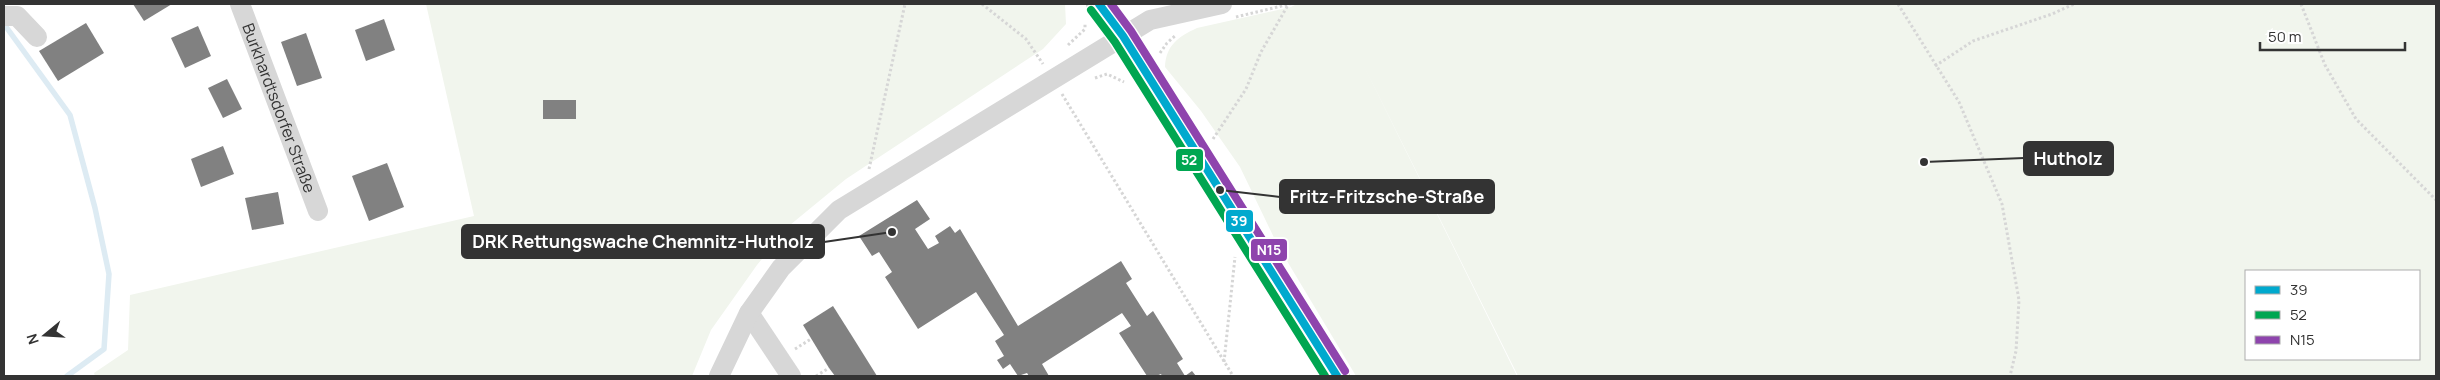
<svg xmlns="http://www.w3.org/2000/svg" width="2440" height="380" font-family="Manrope,sans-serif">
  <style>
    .green { fill: #f1f5ed; fill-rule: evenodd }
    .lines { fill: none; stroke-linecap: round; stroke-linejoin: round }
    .stream { stroke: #ddebf3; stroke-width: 5.5 }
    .building { fill: #818181 }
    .path { stroke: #d6d6d6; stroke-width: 3; stroke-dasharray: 2.5 2.5; stroke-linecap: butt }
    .minor { stroke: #d7d7d7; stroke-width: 20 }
    .major { stroke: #cacaca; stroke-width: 26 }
    .bus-1-casing { stroke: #fff; stroke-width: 11 }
    .bus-2-casing { stroke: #fff; stroke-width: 11 }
    .bus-3-casing { stroke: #fff; stroke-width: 11 }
    .bus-1 { stroke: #00a9ce; stroke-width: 8 }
    .bus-2 { stroke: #00a651; stroke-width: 8 }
    .bus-3 { stroke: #8e44ad; stroke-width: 8 }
    .labels { text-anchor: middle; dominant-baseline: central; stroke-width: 5; stroke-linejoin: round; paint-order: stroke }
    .street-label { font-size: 16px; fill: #333; stroke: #fff }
    .leader { fill: none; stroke: #333; stroke-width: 2 }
    .callout-dot { fill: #333; stroke: #fff; stroke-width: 2 }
    .callout { fill: #333; stroke: #333; stroke-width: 2 }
    .callout-label { font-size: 18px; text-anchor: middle; font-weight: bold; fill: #fff }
    .line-badge { stroke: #fff; stroke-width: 2 }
    .badge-label { font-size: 14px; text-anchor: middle; font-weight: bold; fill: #fff }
  </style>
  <rect width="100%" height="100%" fill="#fff"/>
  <g class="green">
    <polygon points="426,4 1065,4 1066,24 1043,49 846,179 790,225 757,265 711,330 692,376 95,376 94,373 128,350 130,295 474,216"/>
    <path d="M 1297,4 L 2436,4 L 2436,376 L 1518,376 L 1357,52 L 1517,376 L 1356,376 L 1278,246 L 1240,167 L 1201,111 L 1165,67 C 1166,45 1178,37 1197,28 L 1291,7 ZM 2419,271 L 2419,359 L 2246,359 L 2246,271 Z"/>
  </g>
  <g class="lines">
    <polyline class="stream" points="4,24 70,115 95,208 109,274 104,349 67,376"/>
  </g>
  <g class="building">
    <polygon points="133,4 172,4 144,21"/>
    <polygon points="384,19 395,50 366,61 355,30"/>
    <polygon points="86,23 104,53 58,81 39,51"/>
    <polygon points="198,26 211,56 185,68 171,38"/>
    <polygon points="306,33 322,78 297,86 281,42"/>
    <polygon points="227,79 242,109 223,118 208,88"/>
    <rect x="543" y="100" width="33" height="19"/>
    <polygon points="223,146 234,174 201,187 191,159"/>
    <polygon points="387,163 404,207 369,221 352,176"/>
    <polygon points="278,192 284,224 252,230 245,198"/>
    <polygon points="917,200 930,219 915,229 928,249 939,243 935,236 950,226 955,233 960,229 1018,326 1121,261 1132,279 1126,283 1147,316 1153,311 1183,359 1177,363 1185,376 1192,371 1196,376 1162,376 1161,374 1156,376 1147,376 1119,333 1131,326 1122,313 1042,364 1049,376 1029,376 1027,373 1018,376 1010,364 1003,369 997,360 1004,356 995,341 1004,335 976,292 918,329 885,277 892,272 879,252 872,256 859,236"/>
    <polygon points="833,306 852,336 877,376 835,376 829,368 803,325"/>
  </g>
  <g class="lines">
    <g class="path">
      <polyline points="982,4 1026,39 1043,64"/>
      <polyline points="1898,4 1959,102 2002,204 2019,300 2016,351 2010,376"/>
      <polyline points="2301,4 2325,65 2356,119 2436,200"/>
      <polyline points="1236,17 1290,4"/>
      <polyline points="1068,45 1085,29 1085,24"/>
      <polyline points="1160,53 1167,43 1176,35"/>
      <polyline points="1935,66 1973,41 2052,14 2074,4"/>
      <polyline points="1095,78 1107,74 1124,82"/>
      <polyline points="1062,94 1233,376"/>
      <polyline points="1213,139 1246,89 1261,52 1288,5"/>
      <polyline points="869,169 905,4"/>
      <polyline points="795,349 811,339"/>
      <polyline points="1224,362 1235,257"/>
      <polyline points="816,376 829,368"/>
    </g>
    <g class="minor">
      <path id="s1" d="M 240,4 L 318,211"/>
      <polyline points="4,16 17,16 37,37"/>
      <polyline points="749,313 791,376"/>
      <polyline points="719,376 749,313 781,268 839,210 1150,20 1222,4"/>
    </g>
    <polyline class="major" points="1099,4 1123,36 1337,376"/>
    <g class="bus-1-casing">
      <polyline id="bus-1" points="1099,4 1123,36 1337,376"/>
    </g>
    <g class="bus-2-casing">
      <polyline id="bus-2" points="1091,10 1115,42 1325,376"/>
    </g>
    <g class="bus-3-casing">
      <polyline id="bus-3" points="1111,4 1131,31 1345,371"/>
    </g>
    <use href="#bus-1" class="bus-1"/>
    <use href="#bus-2" class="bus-2"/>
    <use href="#bus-3" class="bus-3"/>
  </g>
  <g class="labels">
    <g class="street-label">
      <text stroke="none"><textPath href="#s1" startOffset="111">Burkhardtsdorfer Straße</textPath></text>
    </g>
  </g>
  <path class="leader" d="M1924 162L2024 158M1220 190L1280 197M892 232L824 242"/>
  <g class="callout-dot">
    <circle cx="1924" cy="162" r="5"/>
    <circle cx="1220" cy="190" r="5"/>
    <circle cx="892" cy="232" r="5"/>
  </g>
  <g class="callout">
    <rect x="2024" y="142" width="89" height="33" rx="5"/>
    <rect x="1280" y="180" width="214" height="33" rx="5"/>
    <rect x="462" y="225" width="362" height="33" rx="5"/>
  </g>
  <g class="callout-label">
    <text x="2068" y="165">Hutholz</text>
    <text x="1387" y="203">Fritz-Fritzsche-Straße</text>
    <text x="643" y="248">DRK Rettungswache Chemnitz-Hutholz</text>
  </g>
  <g class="line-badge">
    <rect x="1175" y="148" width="29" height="24" rx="5" fill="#00a651"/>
    <rect x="1225" y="209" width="29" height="24" rx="5" fill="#00a9ce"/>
    <rect x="1250" y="238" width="38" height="24" rx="5" fill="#8e44ad"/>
  </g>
  <g class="badge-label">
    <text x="1189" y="165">52</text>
    <text x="1239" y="226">39</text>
    <text x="1269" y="255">N15</text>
  </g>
  <rect width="2440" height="380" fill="none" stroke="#333333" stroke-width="10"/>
  <rect x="2245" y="270" width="175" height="90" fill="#ffffff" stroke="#adadad"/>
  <rect x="2255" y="286" width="25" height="8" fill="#00a9ce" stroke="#adadad"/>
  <text x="2290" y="295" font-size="15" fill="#333333">39</text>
  <rect x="2255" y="311" width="25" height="8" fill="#00a651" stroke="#adadad"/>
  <text x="2290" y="320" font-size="15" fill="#333333">52</text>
  <rect x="2255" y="336" width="25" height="8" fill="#8e44ad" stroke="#adadad"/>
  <text x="2290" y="345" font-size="15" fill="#333333">N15</text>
  <g transform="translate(45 335) rotate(252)" stroke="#ffffff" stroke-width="4" paint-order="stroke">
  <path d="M0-4L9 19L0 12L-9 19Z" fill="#333333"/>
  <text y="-8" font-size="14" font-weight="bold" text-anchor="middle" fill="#333333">N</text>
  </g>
  <path d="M2260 42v8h145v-8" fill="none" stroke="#333333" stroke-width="2.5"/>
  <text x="2268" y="42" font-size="15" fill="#333333" stroke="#ffffff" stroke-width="4" paint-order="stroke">50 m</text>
</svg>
